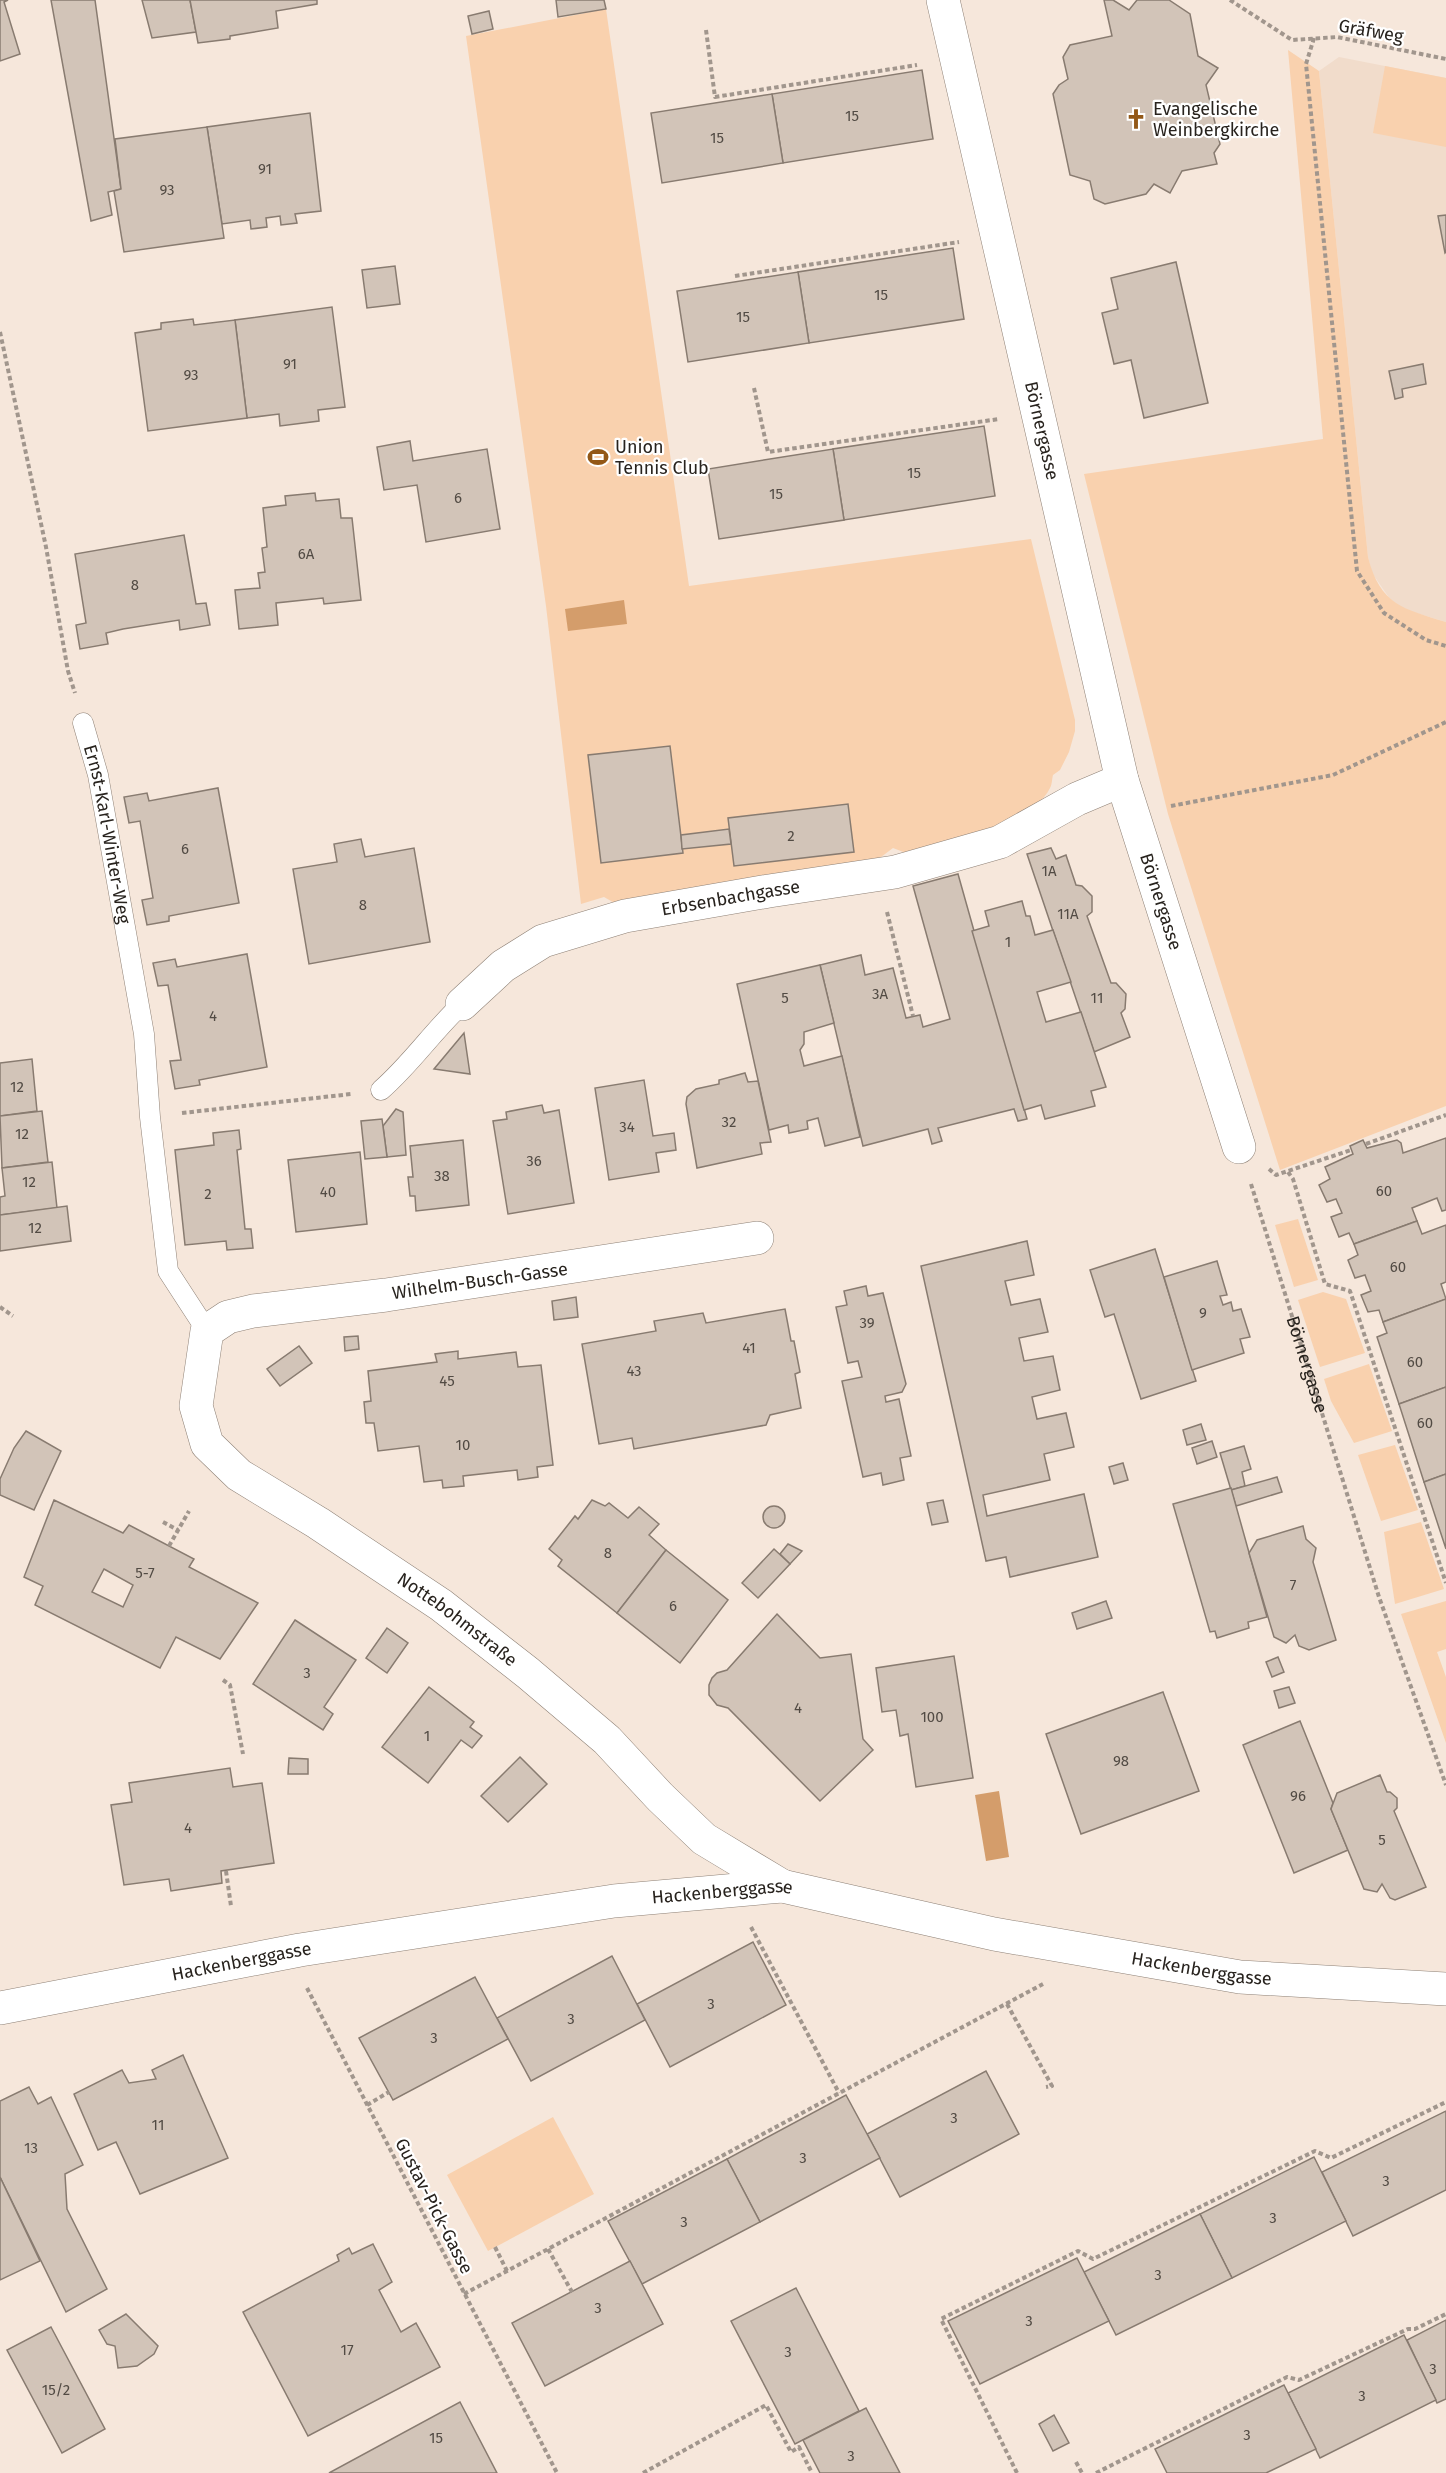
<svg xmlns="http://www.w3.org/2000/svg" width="1446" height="2473" font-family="'Fira Sans',sans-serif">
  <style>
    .built { fill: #f1dccb }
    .green { fill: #f9d1ae }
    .water { fill: #d49d6b }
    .building { fill: #d2c4b8; stroke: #887b70; stroke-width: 1.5; fill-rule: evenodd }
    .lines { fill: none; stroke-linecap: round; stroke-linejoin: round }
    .service-casing { stroke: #8e8176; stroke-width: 21 }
    .minor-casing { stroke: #8e8176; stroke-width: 34 }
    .path { stroke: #a1968d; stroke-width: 4; stroke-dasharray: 4.5 3; stroke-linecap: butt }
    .service { stroke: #fff; stroke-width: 20 }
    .minor { stroke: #fff; stroke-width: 33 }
    .labels { text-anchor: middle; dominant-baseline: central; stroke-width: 4.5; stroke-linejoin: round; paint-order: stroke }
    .number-label { font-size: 15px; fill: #524b44 }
    .street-label { font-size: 18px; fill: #28231e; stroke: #fff }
    .poi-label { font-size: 18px; fill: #28231e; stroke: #fff; text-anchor: start }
  </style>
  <rect width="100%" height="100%" fill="#f6e7db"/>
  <polygon class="built" points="1339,57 1446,78 1446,622 1403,609 1390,599 1372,573 1368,557 1319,71"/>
  <g class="green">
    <path d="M 606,9 L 689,586 L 1031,539 L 1075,720 L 1075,731 L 1069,752 L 1060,770 L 1053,775 C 1052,779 1052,785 1050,788 C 1031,827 944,842 906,853 L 893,848 L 877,860 L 618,905 L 604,897 L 581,904 L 546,606 L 466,36 Z"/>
    <path d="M 1288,50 L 1319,71 L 1368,557 C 1380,605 1404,609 1446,622 L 1446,1106 L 1280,1170 L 1168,814 L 1084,474 L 1323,439 Z"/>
    <polygon points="1385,66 1446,78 1446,147 1373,133"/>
    <polygon points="1298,1219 1318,1280 1294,1287 1275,1225"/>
    <polygon points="1323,1292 1346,1299 1365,1353 1320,1367 1298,1300"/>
    <polygon points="1369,1364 1392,1431 1354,1443 1331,1401 1324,1379"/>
    <polygon points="1395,1445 1418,1510 1381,1521 1358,1455"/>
    <polygon points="1421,1522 1444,1589 1395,1604 1384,1532"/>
    <polygon points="1446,1601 1446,1649 1437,1652 1446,1677 1446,1743 1401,1614"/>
    <polygon points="553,2117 594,2194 488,2251 447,2175"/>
  </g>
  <g class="water">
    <polygon points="624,600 627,624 568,631 565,609"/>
    <polygon points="999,1791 1009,1857 986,1861 975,1795"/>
  </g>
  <g class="building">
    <polygon points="0,0 8,0 4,2 20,54 0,61"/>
    <polygon points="51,0 95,0 121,189 108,192 112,215 91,221"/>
    <polygon points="142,0 190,0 196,32 152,38"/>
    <polygon points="190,0 317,0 317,4 276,11 278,28 230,36 230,39 198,43"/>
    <polygon points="556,0 604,0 606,9 558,17"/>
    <polygon points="1104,0 1113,0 1129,10 1137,0 1169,0 1190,14 1198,56 1218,68 1206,85 1220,144 1214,153 1217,164 1182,171 1170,193 1154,184 1146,194 1105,204 1094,199 1090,181 1070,175 1053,94 1059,85 1068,79 1063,57 1070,45 1112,36"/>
    <polygon points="489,11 493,29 472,34 468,16"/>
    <polygon points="922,70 933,139 783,163 772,94"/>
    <polygon points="772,94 783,163 662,183 651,113"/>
    <polygon points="310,113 321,211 295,214 297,223 281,225 280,216 266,218 267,227 251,229 250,220 222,224 207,127"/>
    <polygon points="207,127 224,238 124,252 114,191 121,189 115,139"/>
    <polygon points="1446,215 1446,252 1445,253 1438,216"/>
    <polygon points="953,248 964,319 809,343 798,272"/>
    <polygon points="1176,262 1208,403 1144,418 1131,360 1114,364 1102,313 1118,309 1111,278"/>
    <polygon points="395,266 400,304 367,308 362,270"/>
    <polygon points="798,272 809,343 688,362 677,291"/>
    <polygon points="332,307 345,407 318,410 319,421 280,426 279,414 247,418 235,320"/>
    <polygon points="193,319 194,325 235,320 247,418 148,431 135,333 161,329 161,323"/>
    <polygon points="1423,364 1426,384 1402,389 1403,397 1395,399 1389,371"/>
    <polygon points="984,426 995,496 844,520 833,449"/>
    <polygon points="410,441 413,461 487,449 500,529 426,542 417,485 384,490 377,447"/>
    <polygon points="833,449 844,520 719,539 708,469"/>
    <polygon points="315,493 316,501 339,499 341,518 352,518 361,600 324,604 323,598 276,603 278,625 239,629 235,590 260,588 258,573 265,572 262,548 267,547 263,508 286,505 285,496"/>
    <polygon points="184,535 196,604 206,603 210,625 180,630 179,620 123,629 106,633 108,644 80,649 76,625 86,623 75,554"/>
    <polygon points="670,746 683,853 601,863 588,755"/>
    <polygon points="218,788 239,903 169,916 169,921 147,925 142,900 153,898 140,821 129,823 124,797 147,793 149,801"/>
    <polygon points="848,804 854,852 734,866 728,818"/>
    <polygon points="729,829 731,844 682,849 681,835"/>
    <polygon points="361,839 365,857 414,848 430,942 309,964 293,869 337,862 334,844"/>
    <polygon points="1051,848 1056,859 1066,855 1076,885 1082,886 1092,896 1092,912 1087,916 1111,983 1116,983 1126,994 1125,1009 1121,1013 1130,1037 1094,1052 1027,854"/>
    <polygon points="958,874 1027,1119 1018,1121 1014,1109 938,1128 942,1141 932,1144 928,1129 863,1146 820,965 861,955 865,975 893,968 906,1018 920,1015 923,1027 950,1019 913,886"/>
    <polygon points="1022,901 1026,916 1030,916 1035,935 1053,930 1071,982 1037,992 1046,1022 1081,1012 1106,1087 1091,1091 1095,1106 1045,1119 1041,1105 1024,1110 972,931 989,926 985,911"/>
    <polygon points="247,954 267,1067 199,1080 200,1085 175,1089 170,1061 181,1060 168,985 158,986 153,963 175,959 177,967"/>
    <polygon points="820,965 834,1023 804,1032 804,1044 800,1050 804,1066 842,1056 860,1137 825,1146 818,1118 807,1121 808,1129 789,1133 788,1125 769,1130 737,984"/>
    <polygon points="464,1033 470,1074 434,1069"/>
    <polygon points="32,1059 37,1111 0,1116 0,1063"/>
    <polygon points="745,1073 748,1082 758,1081 771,1142 760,1143 762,1154 697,1168 686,1104 687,1097 696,1089 719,1084 719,1080"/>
    <polygon points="644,1080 653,1136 674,1133 676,1150 656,1153 659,1172 609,1180 595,1088"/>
    <polygon points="542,1105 544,1113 559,1110 574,1203 508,1214 493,1121 507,1119 506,1112"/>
    <polygon points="396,1109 403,1112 406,1155 387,1157 383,1126"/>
    <polygon points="42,1111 48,1162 2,1168 0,1116"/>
    <polygon points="382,1119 387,1157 365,1159 361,1121"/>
    <polygon points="239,1130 241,1149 237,1150 245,1229 251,1229 253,1248 227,1250 226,1241 185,1245 175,1150 214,1145 213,1133"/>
    <polygon points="1446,1138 1446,1210 1442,1211 1437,1198 1412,1208 1417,1221 1354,1244 1349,1233 1339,1237 1331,1217 1342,1213 1336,1199 1327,1202 1319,1185 1330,1179 1325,1167 1353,1154 1350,1146 1363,1140 1367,1148 1397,1140 1401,1143 1403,1153"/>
    <polygon points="463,1140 469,1205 416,1211 415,1196 410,1196 408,1177 413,1177 410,1146"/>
    <polygon points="360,1152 367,1224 296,1232 288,1160"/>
    <polygon points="52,1162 57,1208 0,1215 0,1197 5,1196 2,1168"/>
    <polygon points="67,1206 71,1241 0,1251 0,1215"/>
    <polygon points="1417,1221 1422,1234 1446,1225 1446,1282 1441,1284 1446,1299 1383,1322 1379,1310 1368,1312 1361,1295 1371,1291 1365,1275 1355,1278 1348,1260 1358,1255 1354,1244"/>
    <polygon points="1027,1241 1034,1275 1005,1281 1011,1305 1040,1299 1048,1332 1019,1338 1024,1361 1053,1356 1060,1390 1032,1397 1037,1419 1066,1413 1074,1447 1044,1454 1050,1480 983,1495 987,1516 1084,1494 1098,1557 1010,1577 1006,1557 986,1561 921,1266"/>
    <polygon points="1155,1249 1196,1381 1141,1399 1114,1314 1105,1317 1090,1270"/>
    <polygon points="1217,1261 1227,1295 1220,1296 1223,1305 1231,1302 1233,1311 1241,1309 1250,1337 1240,1339 1244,1353 1192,1370 1164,1277"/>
    <polygon points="866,1286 868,1296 883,1293 906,1384 902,1392 885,1396 886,1402 899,1399 911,1456 900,1458 904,1480 883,1485 881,1473 863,1477 842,1381 862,1377 858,1361 848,1363 836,1307 847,1305 844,1291"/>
    <polygon points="576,1297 578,1317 554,1320 552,1301"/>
    <polygon points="1446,1299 1446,1387 1399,1404 1377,1337 1387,1333 1383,1322"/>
    <polygon points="785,1309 791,1341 794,1341 800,1372 795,1374 801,1408 770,1415 766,1425 634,1449 632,1438 599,1444 582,1344 656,1331 654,1321 703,1313 706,1323"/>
    <polygon points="358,1336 359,1349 345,1351 344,1337"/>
    <polygon points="299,1346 312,1363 280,1386 267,1369"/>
    <polygon points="458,1351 458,1359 516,1352 518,1367 541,1365 553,1465 537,1467 538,1477 518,1480 517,1470 463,1476 464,1486 443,1488 442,1480 424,1482 419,1446 378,1451 374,1423 366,1423 364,1402 371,1401 368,1371 437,1362 435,1354"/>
    <polygon points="1446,1387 1446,1474 1424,1482 1399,1404"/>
    <polygon points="1201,1424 1206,1440 1187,1445 1183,1430"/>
    <polygon points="26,1431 61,1451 34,1510 0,1495 0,1479 14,1448"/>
    <polygon points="1212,1441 1217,1457 1197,1464 1192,1448"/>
    <polygon points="1244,1446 1251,1469 1242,1472 1245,1486 1231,1490 1220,1453"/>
    <polygon points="1123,1463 1128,1480 1114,1484 1109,1467"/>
    <polygon points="1446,1474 1446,1549 1424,1482"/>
    <polygon points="1277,1477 1282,1492 1236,1506 1231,1490"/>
    <polygon points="1231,1488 1267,1617 1248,1622 1249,1628 1217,1638 1215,1631 1210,1632 1173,1504"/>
    <path d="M 54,1500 L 123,1533 L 129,1525 L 194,1559 L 189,1567 L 258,1603 L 220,1659 L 176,1637 L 160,1668 L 35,1605 L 43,1586 L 24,1577 ZM 104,1569 L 133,1585 L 123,1607 L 92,1592 Z"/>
    <polygon points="592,1500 605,1506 609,1503 628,1518 639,1507 659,1524 649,1535 666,1550 617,1613 558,1566 562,1560 549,1549 575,1516 578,1519"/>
    <polygon points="943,1500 948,1522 932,1525 927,1503"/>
    <circle cx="774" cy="1517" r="11"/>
    <polygon points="1303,1526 1306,1539 1316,1548 1313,1562 1336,1640 1309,1650 1299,1646 1295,1635 1286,1643 1274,1637 1249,1553 1257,1540"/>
    <polygon points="788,1544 802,1551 790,1564 780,1554"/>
    <polygon points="774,1549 790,1564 758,1598 742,1583"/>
    <polygon points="666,1550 728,1600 680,1663 617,1613"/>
    <polygon points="1106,1601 1112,1618 1077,1629 1072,1613"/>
    <polygon points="777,1614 820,1658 851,1654 863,1739 873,1750 820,1801 728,1708 717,1705 709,1695 709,1685 712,1678 717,1673 727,1670"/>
    <polygon points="295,1620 356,1660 324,1707 333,1714 323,1730 253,1684"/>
    <polygon points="387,1628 408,1643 387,1673 366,1658"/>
    <polygon points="954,1656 973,1778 916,1787 908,1734 900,1736 896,1710 882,1712 876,1668"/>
    <polygon points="1278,1657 1284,1672 1272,1677 1266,1662"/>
    <polygon points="429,1687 474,1722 470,1727 482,1736 472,1748 461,1740 428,1783 382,1747"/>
    <polygon points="1289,1687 1295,1703 1279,1708 1274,1691"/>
    <polygon points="1163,1692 1199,1791 1081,1834 1046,1734"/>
    <polygon points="1300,1721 1333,1803 1331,1809 1348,1850 1294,1873 1243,1745"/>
    <polygon points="520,1757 547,1784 508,1822 481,1796"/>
    <polygon points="289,1758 308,1759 308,1774 288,1774"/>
    <polygon points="230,1768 233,1787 262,1783 274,1863 221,1871 222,1883 171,1891 169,1879 124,1885 111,1805 132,1802 129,1783"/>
    <polygon points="1380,1775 1387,1792 1390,1792 1397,1798 1397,1808 1394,1811 1426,1887 1395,1900 1390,1898 1382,1884 1377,1892 1364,1889 1331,1809 1337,1793"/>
    <polygon points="753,1942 786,2005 670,2067 637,2004"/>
    <polygon points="612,1956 645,2020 531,2081 497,2018"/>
    <polygon points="475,1977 508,2039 393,2100 359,2038"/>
    <polygon points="183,2055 228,2158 140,2194 116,2142 98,2150 74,2094 122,2070 129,2083 156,2079 152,2070"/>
    <polygon points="986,2071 1019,2134 900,2197 867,2134"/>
    <polygon points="29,2087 38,2104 51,2097 83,2165 65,2174 67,2209 107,2289 66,2312 0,2177 0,2101"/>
    <polygon points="846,2095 880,2158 760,2222 727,2159"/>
    <polygon points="1446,2111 1446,2190 1353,2236 1322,2172"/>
    <polygon points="1314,2157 1346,2221 1232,2278 1200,2214"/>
    <polygon points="727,2159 760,2222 642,2284 608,2221"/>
    <polygon points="0,2177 40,2261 0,2280"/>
    <polygon points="1200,2214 1232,2278 1116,2335 1084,2272"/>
    <polygon points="373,2244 392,2282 379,2290 401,2332 416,2323 440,2367 308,2436 243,2312 339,2261 337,2255 349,2248 352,2254"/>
    <polygon points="1077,2258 1109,2321 980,2384 948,2321"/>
    <polygon points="630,2261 663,2324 545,2386 512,2323"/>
    <polygon points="796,2288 859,2411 795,2444 731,2321"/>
    <polygon points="126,2314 158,2346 154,2354 137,2366 118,2368 115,2346 107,2344 99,2330"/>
    <polygon points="1446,2320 1446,2399 1437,2403 1407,2340"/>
    <polygon points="51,2327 105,2429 62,2453 7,2350"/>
    <polygon points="1404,2335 1436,2400 1320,2458 1288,2393"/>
    <polygon points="1284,2385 1316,2449 1266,2473 1167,2473 1155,2449"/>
    <polygon points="460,2402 497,2473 329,2473"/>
    <polygon points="866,2408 900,2473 820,2473 803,2440"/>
    <polygon points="1054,2415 1069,2443 1053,2451 1039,2424"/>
  </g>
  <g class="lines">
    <g class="service-casing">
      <g id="service">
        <path id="s2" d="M 83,723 L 98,775 L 144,1034 L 150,1117 L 168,1271 L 207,1331"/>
        <path d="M 381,1090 C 411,1064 433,1031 462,1004"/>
      </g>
    </g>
    <g class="minor-casing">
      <g id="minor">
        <path id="s3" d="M 943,0 L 1122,780 L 1239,1147"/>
        <path id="s4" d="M 462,1004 L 503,966 L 543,941 L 625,916 L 769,891 L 895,872 L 1000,842 L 1077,799 L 1122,780"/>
        <path id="s5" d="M 757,1238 L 386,1295 L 253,1311 L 228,1317 L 207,1331 L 196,1406 L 207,1444 L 239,1475 L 318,1523 L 441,1605 L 528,1673 L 607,1740 L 660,1797 L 704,1839 L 782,1886"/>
        <path id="s6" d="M 0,2008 L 300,1950 L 614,1901 L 782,1886 L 994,1934 L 1240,1977 L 1446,1989"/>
      </g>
    </g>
    <g class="path">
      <polyline points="1230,0 1292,40 1337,37 1446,59"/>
      <polyline points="706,30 715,97 917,65"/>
      <polyline points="1314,38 1306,64 1357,571 1384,613 1426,640 1446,646"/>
      <polyline points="735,276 959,242"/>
      <polyline points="0,332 46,547 68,671 75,693"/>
      <polyline points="754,388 768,452 999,419"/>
      <polyline points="1171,806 1333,775 1446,722"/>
      <polyline points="887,912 913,1016"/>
      <polyline points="182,1113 351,1094"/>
      <polyline points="1366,1144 1446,1115"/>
      <polyline points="1269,1169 1276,1175 1351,1150"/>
      <polyline points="1288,1172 1293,1179 1325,1284 1350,1291 1446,1583"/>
      <path id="s1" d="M 1251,1184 L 1379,1597 L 1446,1785"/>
      <polyline points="0,1307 13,1316"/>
      <polyline points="163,1522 178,1530"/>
      <polyline points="169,1546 189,1511"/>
      <polyline points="223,1680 230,1685 243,1754"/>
      <polyline points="226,1871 231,1906"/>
      <polyline points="751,1927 839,2093"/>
      <polyline points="307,1988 557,2473"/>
      <polyline points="1007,2004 1052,2086 1046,2087"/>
      <polyline points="367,2105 389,2092"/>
      <polyline points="495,2247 507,2271"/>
      <polyline points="548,2249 572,2292"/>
      <polyline points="464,2294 1043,1984"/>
      <polyline points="1076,2462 1082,2473"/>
      <polyline points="643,2473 766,2405 791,2452 799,2447 812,2473"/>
      <polyline points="1017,2473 941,2319 1078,2251 1093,2259 1315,2151 1331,2158 1446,2102"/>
      <polyline points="1096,2473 1287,2377 1299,2380 1408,2329 1415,2329 1446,2314"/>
    </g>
    <use href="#service" class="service"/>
    <use href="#minor" class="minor"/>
  </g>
  <defs>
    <g id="church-bare" transform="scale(1.62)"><path d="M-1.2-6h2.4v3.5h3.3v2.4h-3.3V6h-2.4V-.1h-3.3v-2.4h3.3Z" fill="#935817" stroke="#fff" stroke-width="2.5" paint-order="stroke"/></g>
    <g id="stadium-bare" transform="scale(1.62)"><path d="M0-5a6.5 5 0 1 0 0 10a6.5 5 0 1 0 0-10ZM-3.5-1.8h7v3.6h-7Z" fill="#935817" stroke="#fff" stroke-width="2.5" paint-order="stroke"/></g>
  </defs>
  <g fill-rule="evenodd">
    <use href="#church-bare" x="1136" y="119"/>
    <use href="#stadium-bare" x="598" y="457"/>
  </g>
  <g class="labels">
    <g class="number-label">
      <text x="852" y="116">15</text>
      <text x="717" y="138">15</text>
      <text x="265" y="169">91</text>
      <text x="167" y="190">93</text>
      <text x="881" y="295">15</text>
      <text x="743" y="317">15</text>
      <text x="290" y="364">91</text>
      <text x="191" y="375">93</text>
      <text x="914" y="473">15</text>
      <text x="776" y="494">15</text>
      <text x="458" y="498">6</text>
      <text x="306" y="554">6A</text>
      <text x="135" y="585">8</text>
      <text x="791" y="836">2</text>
      <text x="185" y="849">6</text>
      <text x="1049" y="871">1A</text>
      <text x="363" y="905">8</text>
      <text x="1068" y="914">11A</text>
      <text x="1008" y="942">1</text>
      <text x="880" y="994">3A</text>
      <text x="785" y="998">5</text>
      <text x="1097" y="998">11</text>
      <text x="213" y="1016">4</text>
      <text x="17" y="1087">12</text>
      <text x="729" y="1122">32</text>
      <text x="627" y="1127">34</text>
      <text x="22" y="1134">12</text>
      <text x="534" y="1161">36</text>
      <text x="442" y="1176">38</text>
      <text x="29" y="1182">12</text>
      <text x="1384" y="1191">60</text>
      <text x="328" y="1192">40</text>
      <text x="208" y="1194">2</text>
      <text x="35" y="1228">12</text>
      <text x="1398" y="1267">60</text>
      <text x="1203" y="1313">9</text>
      <text x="867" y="1323">39</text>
      <text x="749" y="1348">41</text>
      <text x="1415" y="1362">60</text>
      <text x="634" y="1371">43</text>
      <text x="447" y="1381">45</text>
      <text x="1425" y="1423">60</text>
      <text x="463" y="1445">10</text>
      <text x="608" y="1553">8</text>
      <text x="145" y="1573">5-7</text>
      <text x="1293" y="1585">7</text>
      <text x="673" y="1606">6</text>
      <text x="307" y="1673">3</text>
      <text x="798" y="1708">4</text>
      <text x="932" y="1717">100</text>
      <text x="427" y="1736">1</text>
      <text x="1121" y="1761">98</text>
      <text x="1298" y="1796">96</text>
      <text x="188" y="1828">4</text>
      <text x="1382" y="1840">5</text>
      <text x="711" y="2004">3</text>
      <text x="571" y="2019">3</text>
      <text x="434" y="2038">3</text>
      <text x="954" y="2118">3</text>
      <text x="158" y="2125">11</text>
      <text x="31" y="2148">13</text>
      <text x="803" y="2158">3</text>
      <text x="1386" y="2181">3</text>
      <text x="1273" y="2218">3</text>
      <text x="684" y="2222">3</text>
      <text x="1158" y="2275">3</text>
      <text x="598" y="2308">3</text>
      <text x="1029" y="2321">3</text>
      <text x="347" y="2350">17</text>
      <text x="788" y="2352">3</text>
      <text x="1433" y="2369">3</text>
      <text x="56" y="2390">15/2</text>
      <text x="1362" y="2396">3</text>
      <text x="1247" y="2435">3</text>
      <text x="436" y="2438">15</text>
      <text x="851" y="2456">3</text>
    </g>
    <g class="street-label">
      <text transform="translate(1371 31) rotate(10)">Gräfweg</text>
      <text stroke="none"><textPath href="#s3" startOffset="442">Börnergasse</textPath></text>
      <text stroke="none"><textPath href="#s2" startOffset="114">Ernst-Karl-Winter-Weg</textPath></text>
      <text stroke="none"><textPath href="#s4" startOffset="296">Erbsenbachgasse</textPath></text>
      <text stroke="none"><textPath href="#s3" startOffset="928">Börnergasse</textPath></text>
      <text transform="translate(480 1281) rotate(-8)">Wilhelm-Busch-Gasse</text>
      <text stroke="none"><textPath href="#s1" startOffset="189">Börnergasse</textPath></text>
      <text stroke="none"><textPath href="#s5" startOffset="982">Nottebohmstraße</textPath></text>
      <text stroke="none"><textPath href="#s6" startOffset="732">Hackenberggasse</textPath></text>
      <text stroke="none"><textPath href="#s6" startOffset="246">Hackenberggasse</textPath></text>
      <text stroke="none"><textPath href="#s6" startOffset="1220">Hackenberggasse</textPath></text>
      <text transform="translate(434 2206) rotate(63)">Gustav-Pick-Gasse</text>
    </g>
    <g class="poi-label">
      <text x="1153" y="109">Evangelische<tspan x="1153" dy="21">Weinbergkirche</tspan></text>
      <text x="615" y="447">Union<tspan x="615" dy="21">Tennis Club</tspan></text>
    </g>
  </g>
</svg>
